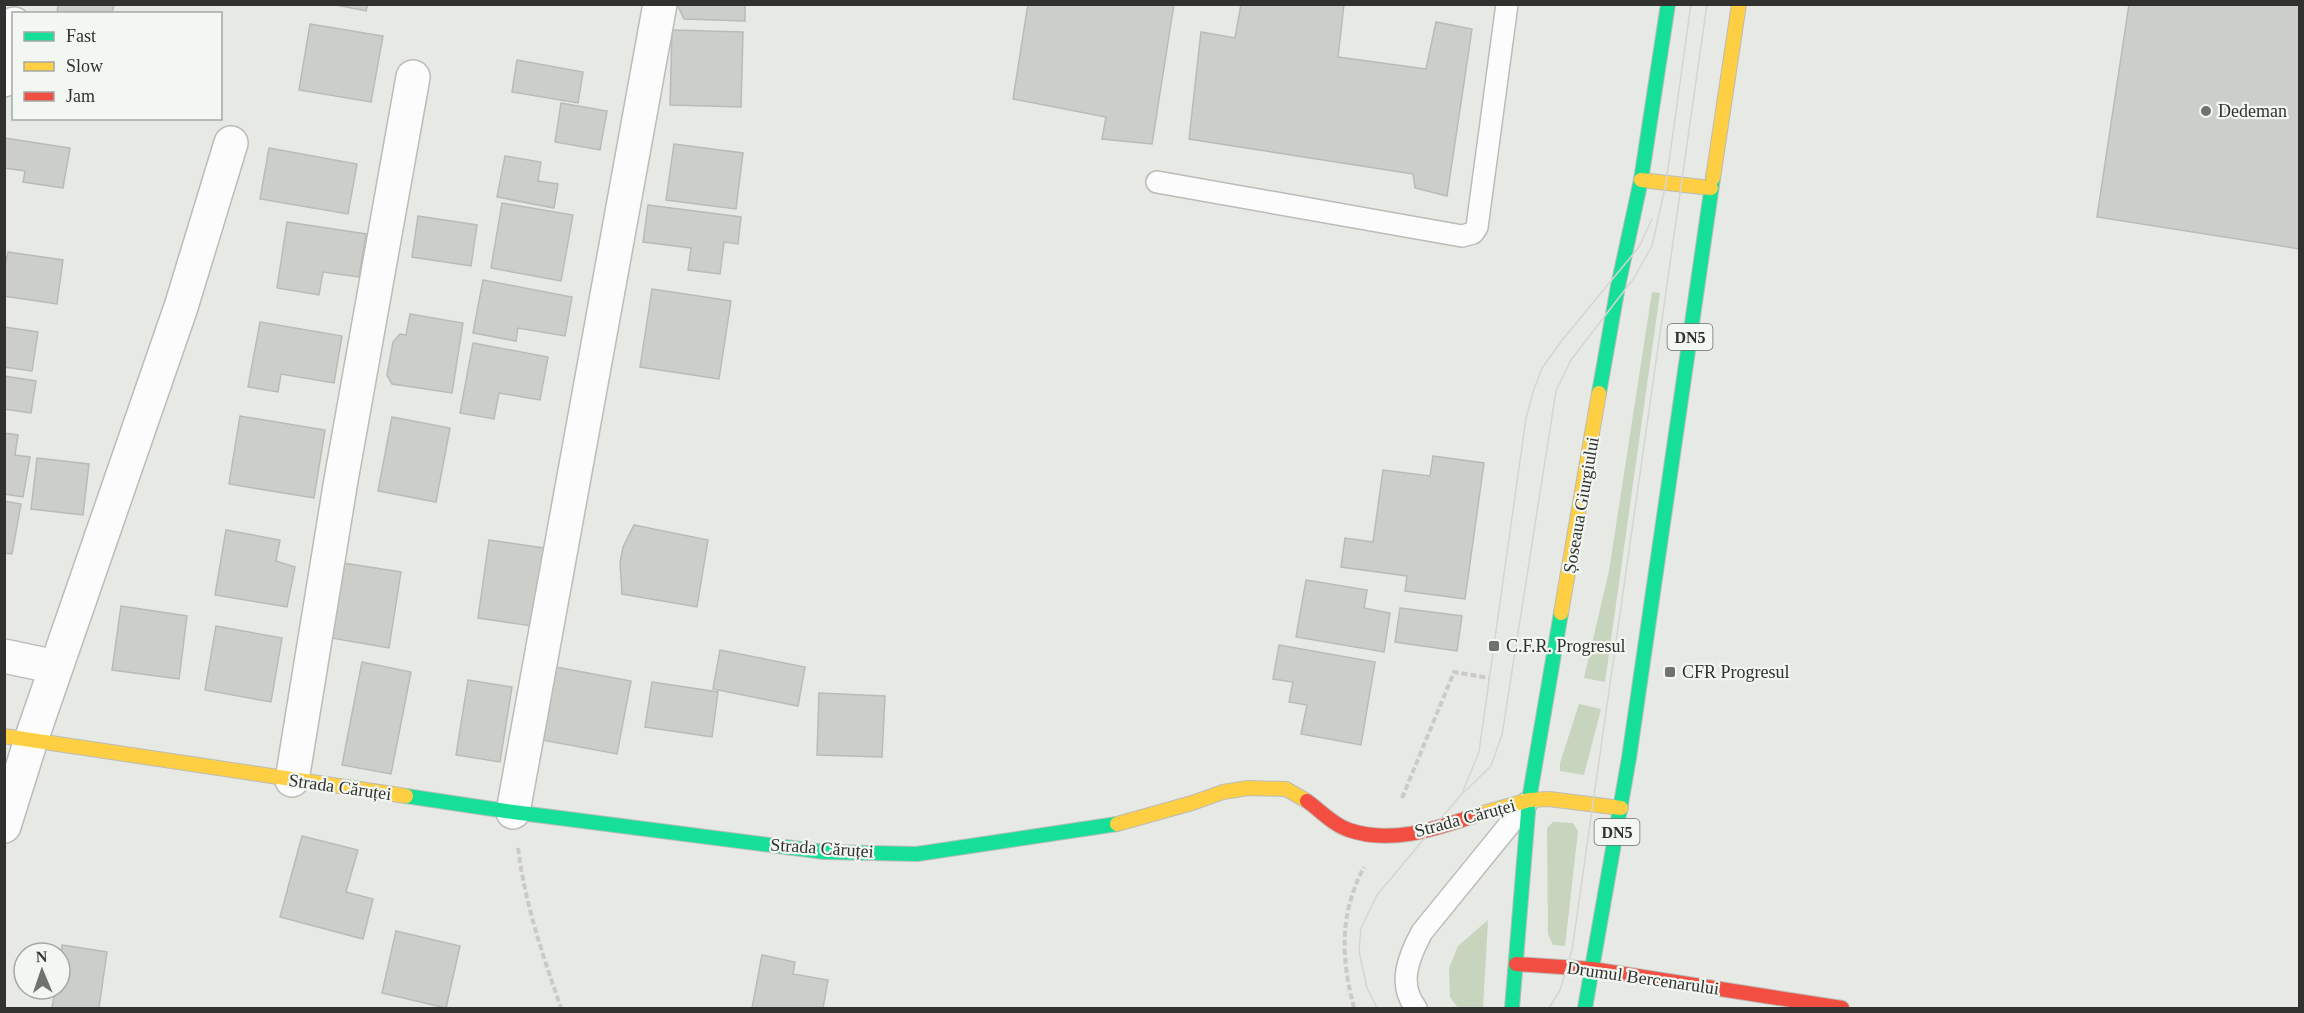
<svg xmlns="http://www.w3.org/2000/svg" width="2304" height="1013" font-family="'Times New Roman',serif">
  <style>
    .green { fill: #c7d4be }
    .building { fill: #ccceca; stroke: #b9bbb8; stroke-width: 1.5 }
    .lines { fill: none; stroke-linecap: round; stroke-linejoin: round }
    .lane-casing { stroke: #bbbcb9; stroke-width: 24 }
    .street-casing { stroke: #bbbcb9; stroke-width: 36 }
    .fast-casing { stroke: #bbbcb9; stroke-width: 16 }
    .slow-casing { stroke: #bbbcb9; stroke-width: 16 }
    .jam-casing { stroke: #bbbcb9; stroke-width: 16 }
    .path { stroke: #cacaca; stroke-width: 4; stroke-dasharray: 6 3; stroke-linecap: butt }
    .lane { stroke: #fbfcfb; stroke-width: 21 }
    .street { stroke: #fbfcfb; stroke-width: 33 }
    .fast { stroke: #16e098; stroke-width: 14 }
    .slow { stroke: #ffcf43; stroke-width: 14 }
    .jam { stroke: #f24e42; stroke-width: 14 }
    .tram { stroke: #d5d5d5; stroke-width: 1.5 }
    .poi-dot { fill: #70726f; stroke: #f3f7f1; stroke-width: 2 }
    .labels { text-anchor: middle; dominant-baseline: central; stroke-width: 4.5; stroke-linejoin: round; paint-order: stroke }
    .shield { fill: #f3f7f1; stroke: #6b6d6a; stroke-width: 1.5 }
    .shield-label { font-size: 16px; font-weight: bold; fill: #313230 }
    .poi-label { font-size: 18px; fill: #313230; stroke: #f3f7f1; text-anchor: start }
    .street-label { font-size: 18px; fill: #313230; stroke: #f3f7f1 }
  </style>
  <rect width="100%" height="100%" fill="#e6e9e4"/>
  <g class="green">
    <polygon points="1652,292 1660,293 1605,682 1584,678 1609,571"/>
    <polygon points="1579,704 1601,709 1584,775 1560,771 1560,763"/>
    <polygon points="1553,822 1573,823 1578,831 1565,946 1553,945 1548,934 1547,828"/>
    <polygon points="1488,920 1483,1008 1458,1008 1450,997 1449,968 1458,946"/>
  </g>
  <g class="building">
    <polygon points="58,4 114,4 112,14 57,14"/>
    <polygon points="331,4 368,4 366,11"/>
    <polygon points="677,4 745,4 745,21 684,19"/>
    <polygon points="1028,4 1174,4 1152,144 1102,139 1106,117 1013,99"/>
    <polygon points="1241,4 1344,4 1338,57 1426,69 1436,22 1472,29 1447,196 1415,188 1413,174 1189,139 1201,32 1235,38"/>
    <polygon points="2129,4 2300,4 2300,249 2097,217"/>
    <polygon points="310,24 383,36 371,102 299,90"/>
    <polygon points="672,30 743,32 741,107 670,105"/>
    <polygon points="517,60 583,72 578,103 512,92"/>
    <polygon points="561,103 607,111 600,150 555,142"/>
    <polygon points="5,138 70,148 63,188 23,182 25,171 4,168"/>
    <polygon points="674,144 743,153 736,209 666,200"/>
    <polygon points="269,148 357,164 348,214 260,199"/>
    <polygon points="505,156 541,162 538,181 558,184 554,208 497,197"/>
    <polygon points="502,203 573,215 561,281 491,268"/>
    <polygon points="648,205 741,217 738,244 724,242 720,274 688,270 691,248 643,242"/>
    <polygon points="418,216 477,225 471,266 412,257"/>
    <polygon points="287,222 366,234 359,277 323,272 319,295 277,288"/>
    <polygon points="8,252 63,260 57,304 4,296 4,270"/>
    <polygon points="483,280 572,297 565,336 518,328 516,341 473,333"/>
    <polygon points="652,289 731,301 719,379 640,367"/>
    <polygon points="410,314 463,323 452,393 392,384 387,375 393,342 400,334 406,335"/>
    <polygon points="260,322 342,336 334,383 281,374 278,392 248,387"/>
    <polygon points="4,327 38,332 32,371 4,367"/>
    <polygon points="473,343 548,357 540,400 499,393 494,419 460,413"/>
    <polygon points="4,376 36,381 31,413 4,409"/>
    <polygon points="240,416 325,430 314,498 229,484"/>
    <polygon points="392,417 450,428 436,502 378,491"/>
    <polygon points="4,433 18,435 15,455 30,457 23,497 4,494"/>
    <polygon points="1433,456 1484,463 1465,599 1405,591 1407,576 1341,567 1345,538 1373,542 1383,470 1430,476"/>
    <polygon points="37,458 89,464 83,515 31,509"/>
    <polygon points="4,501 21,504 12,554 4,553"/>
    <polygon points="634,525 708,540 697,607 622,594 620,563 623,547"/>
    <polygon points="226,530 280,540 276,561 295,567 287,607 215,595"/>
    <polygon points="489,540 544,548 532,626 478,618"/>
    <polygon points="337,562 401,572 389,648 325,637"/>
    <polygon points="1306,580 1367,590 1364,608 1390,613 1384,652 1296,637"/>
    <polygon points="121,606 187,616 179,679 112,670"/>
    <polygon points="1400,608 1462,616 1457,651 1395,642"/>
    <polygon points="216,626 282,638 271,702 205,690"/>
    <polygon points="1279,645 1375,662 1361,745 1301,734 1307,705 1289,702 1293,682 1273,679"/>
    <polygon points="720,650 805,667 798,706 713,689"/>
    <polygon points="362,662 411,672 391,774 342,765"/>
    <polygon points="556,667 631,681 617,754 542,740"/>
    <polygon points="468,680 512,687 500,762 456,755"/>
    <polygon points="652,682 718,692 712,737 645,727"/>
    <polygon points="819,693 885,696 882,757 817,755"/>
    <polygon points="302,836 358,850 346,892 373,899 363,939 280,917"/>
    <polygon points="396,931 460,946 446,1008 382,993"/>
    <polygon points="62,945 107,952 99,1008 52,1008 55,989 60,989"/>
    <polygon points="762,955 795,962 793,974 828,980 823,1008 752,1008"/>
  </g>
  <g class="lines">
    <g class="lane-casing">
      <g id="lane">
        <polyline points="1157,182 1462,236 1473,233 1477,227 1507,4"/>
        <path d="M 1416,1008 C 1397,984 1409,956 1422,932 L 1527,803"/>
      </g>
    </g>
    <g class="street-casing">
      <g id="street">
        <polyline points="4,80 14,24"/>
        <polyline points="4,656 56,667"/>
        <polyline points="292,780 341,480 413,77"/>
        <polyline points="513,812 660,4"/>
        <polyline points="4,826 31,740 181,307 231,143"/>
      </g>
    </g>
    <g class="fast-casing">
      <g id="fast">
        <polyline points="1599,393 1618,286 1641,180 1668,4"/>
        <polyline points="406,796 513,812 824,852 917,854 1117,824"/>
        <polyline points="1512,1008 1529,800 1561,613"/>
        <polyline points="1585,1008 1629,758 1713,178"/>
      </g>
    </g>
    <g class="slow-casing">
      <g id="slow">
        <polyline points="1713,178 1739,4"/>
        <polyline points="1641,180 1711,188"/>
        <polyline points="1561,613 1599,393"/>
        <polyline points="4,736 406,796"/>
        <polyline points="1480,814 1529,800 1549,799 1621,808"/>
        <polyline points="1117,824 1192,803 1223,792 1248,788 1286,789 1307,801"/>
      </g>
    </g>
    <g class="jam-casing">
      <g id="jam">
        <path d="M 1307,801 C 1320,810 1333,825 1349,830 C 1393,845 1438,828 1480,814"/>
        <polyline points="1516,964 1592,969 1842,1008"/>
      </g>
    </g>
    <g class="path">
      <polyline points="1402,798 1454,672 1489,678"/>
      <path d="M 518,848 C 525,904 543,956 561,1008"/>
      <path d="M 1354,1008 C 1341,957 1339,915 1364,867"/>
    </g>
    <use href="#lane" class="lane"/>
    <use href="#street" class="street"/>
    <use href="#fast" class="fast"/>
    <use href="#slow" class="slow"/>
    <use href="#jam" class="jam"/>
    <g class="tram">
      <polyline points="1463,791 1479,752 1526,418 1533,392 1542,368 1563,339 1639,247 1652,219"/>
      <polyline points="1377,1008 1367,988 1359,951 1361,928 1377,895 1460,796 1491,766 1502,735 1556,391 1571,360 1634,278 1652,246 1666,183 1691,4"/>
      <polyline points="1549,1008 1560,990 1572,950 1707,4"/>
    </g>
  </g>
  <g class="poi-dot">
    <circle cx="2206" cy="111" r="6"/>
    <rect x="1488" y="640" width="12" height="12" rx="3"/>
    <rect x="1664" y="666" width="12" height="12" rx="3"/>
  </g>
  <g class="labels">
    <g class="shield">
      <rect x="1667.5" y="324" width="45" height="26" rx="4.5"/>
      <rect x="1594.5" y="819" width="45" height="26" rx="4.5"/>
    </g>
    <g class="shield-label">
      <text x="1690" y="337">DN5</text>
      <text x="1617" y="832">DN5</text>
    </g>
    <g class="poi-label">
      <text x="2218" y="111">Dedeman</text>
      <text x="1506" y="646">C.F.R. Progresul</text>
      <text x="1682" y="672">CFR Progresul</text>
    </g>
    <g class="street-label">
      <text transform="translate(1581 505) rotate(-80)">Șoseaua Giurgiului</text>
      <text transform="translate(340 787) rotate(8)">Strada Căruței</text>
      <text transform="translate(1465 818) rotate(-15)">Strada Căruței</text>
      <text transform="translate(822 848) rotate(4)">Strada Căruței</text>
      <text transform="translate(1643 978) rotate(8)">Drumul Bercenarului</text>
    </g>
  </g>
  <rect width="2304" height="1013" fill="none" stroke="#313230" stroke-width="12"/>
  <rect x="12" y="12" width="210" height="108" fill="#f3f7f1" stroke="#a5a8a4" stroke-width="1.5"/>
  <rect x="24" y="32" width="30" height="9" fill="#16e098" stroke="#a5a8a4" stroke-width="1.5"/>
  <text x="66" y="42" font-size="18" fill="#313230">Fast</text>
  <rect x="24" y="62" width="30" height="9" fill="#ffcf43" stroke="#a5a8a4" stroke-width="1.5"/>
  <text x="66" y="72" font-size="18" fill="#313230">Slow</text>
  <rect x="24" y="92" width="30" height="9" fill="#f24e42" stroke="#a5a8a4" stroke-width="1.5"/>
  <text x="66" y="102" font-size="18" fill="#313230">Jam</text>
  <g transform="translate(42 971) rotate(358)"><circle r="28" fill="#f3f7f1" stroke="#a5a8a4" stroke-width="1.5"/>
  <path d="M0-4.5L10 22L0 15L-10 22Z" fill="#70726f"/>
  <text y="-9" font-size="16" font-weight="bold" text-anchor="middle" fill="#313230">N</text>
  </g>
</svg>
